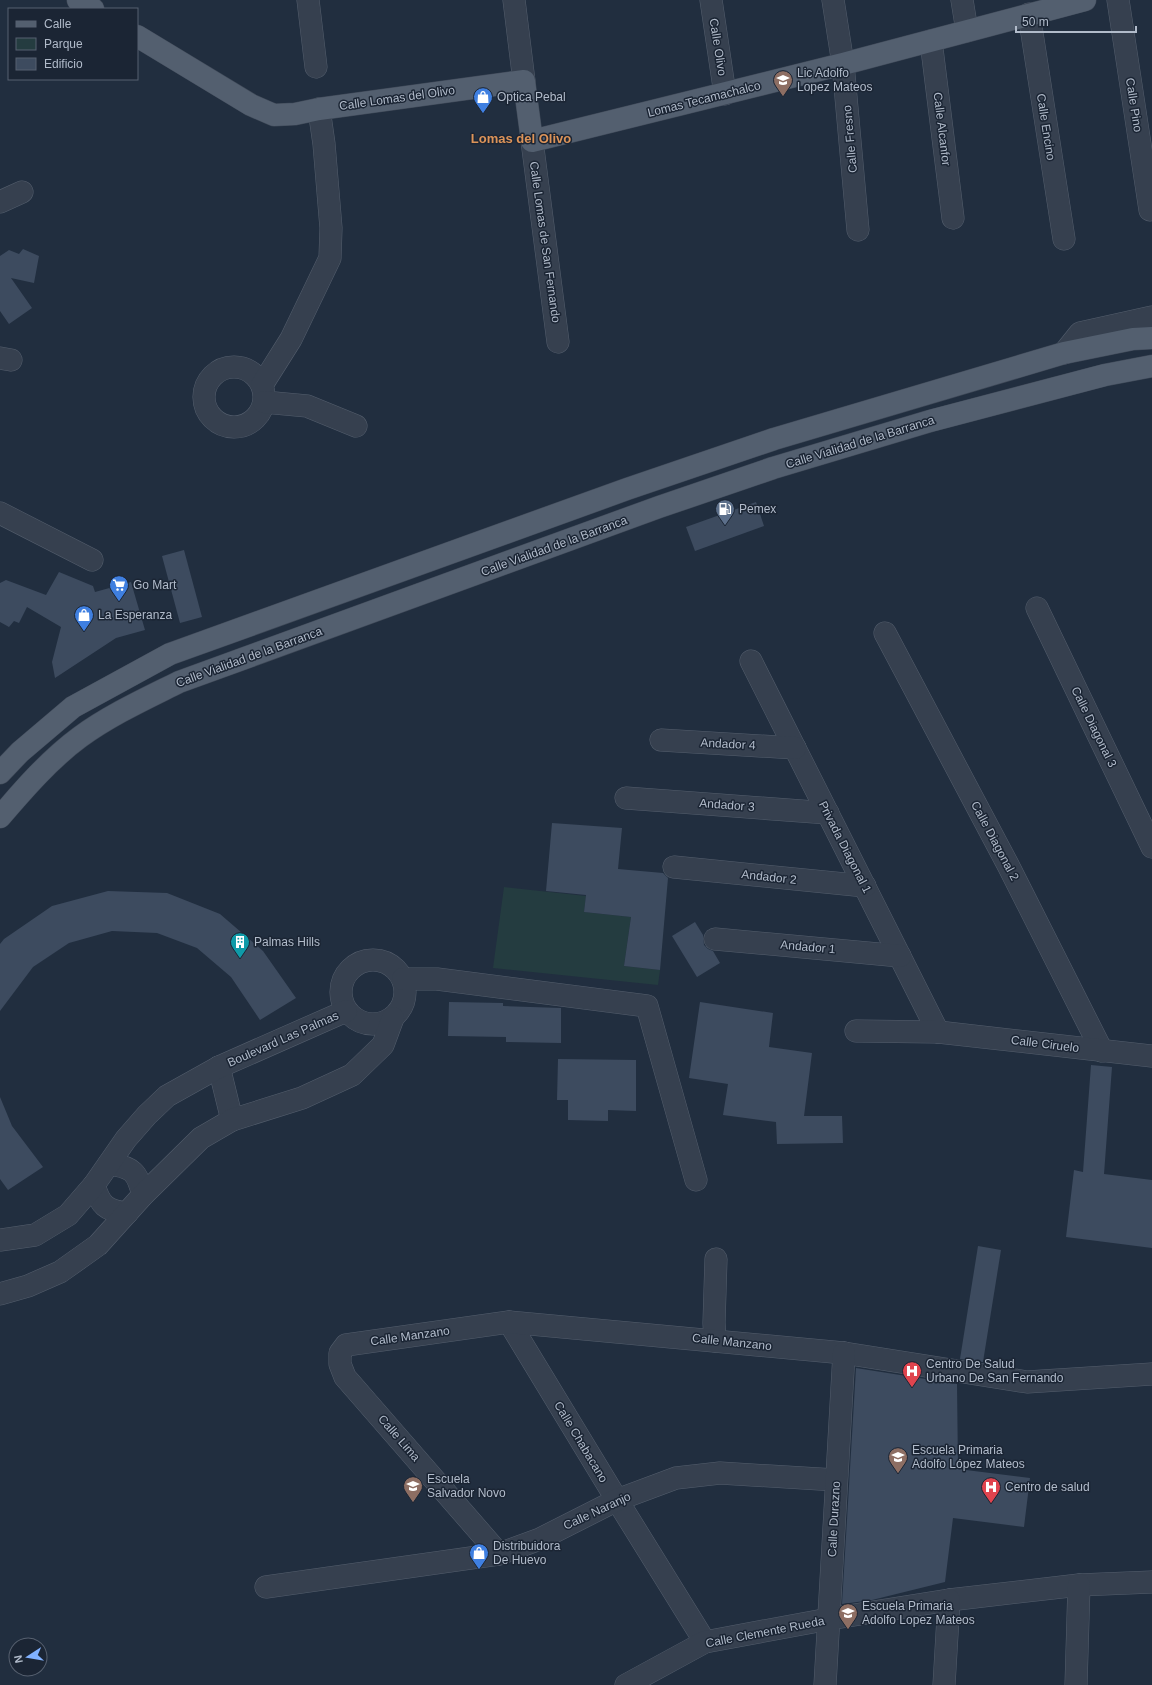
<svg xmlns="http://www.w3.org/2000/svg" width="1152" height="1685" font-family="Helvetica,sans-serif">
  <style>
    .green { fill: #243c40 }
    .building { fill: #3d4b5f }
    .lines { fill: none; stroke-linecap: round; stroke-linejoin: round }
    .minor-casing { stroke: #545e6d; stroke-width: 23 }
    .major-casing { stroke: #3f4958; stroke-width: 23 }
    .minor { stroke: #36404f; stroke-width: 22 }
    .major { stroke: #535f6f; stroke-width: 22 }
    .labels { text-anchor: middle; dominant-baseline: central; stroke-width: 3; stroke-linejoin: round; paint-order: stroke }
    .street-label { font-size: 12px; fill: #b1bbca; stroke: #1b2534 }
    .poi-label { font-size: 12px; fill: #b1bbca; stroke: #1b2534; text-anchor: start }
    .neighbourhood-label { font-size: 13px; font-weight: bold; fill: #dd9459; stroke: #1b2534 }
  </style>
  <rect width="100%" height="100%" fill="#212e3f"/>
  <polygon class="green" points="504,887 586,896 584,912 631,917 624,966 660,970 658,985 493,968"/>
  <g class="building">
    <polygon points="23,249 39,256 34,283 11,278 32,308 9,324 0,311 0,256 9,250 19,254"/>
    <polygon points="756,502 764,526 695,551 686,527"/>
    <polygon points="184,550 202,617 180,623 162,556"/>
    <polygon points="59,572 93,586 95,592 131,582 145,630 116,638 55,678 52,662 61,627 27,607 19,623 14,621 9,627 0,622 0,583 6,580 46,595"/>
    <polygon points="552,823 622,828 618,869 663,873 668,878 660,970 624,966 631,917 584,912 586,895 546,891"/>
    <polygon points="108,891 167,893 220,914 263,951 296,998 260,1020 231,977 197,948 157,933 112,931 69,943 33,967 0,1011 0,944 4,939 52,906"/>
    <polygon points="695,922 703,935 704,945 708,949 713,951 720,963 697,977 672,936"/>
    <polygon points="449,1002 503,1003 503,1006 561,1008 561,1043 506,1042 506,1037 448,1036"/>
    <polygon points="700,1002 773,1013 769,1047 812,1053 804,1116 842,1116 843,1143 777,1144 776,1122 723,1115 728,1084 689,1078"/>
    <polygon points="558,1059 636,1060 636,1111 608,1110 608,1121 568,1120 568,1100 557,1100"/>
    <polygon points="1091,1065 1112,1067 1104,1174 1152,1180 1152,1248 1066,1237 1074,1170 1083,1172"/>
    <polygon points="0,1097 12,1126 43,1167 8,1190 0,1179"/>
    <polygon points="978,1246 1001,1250 983,1362 960,1359"/>
    <polygon points="856,1368 957,1384 958,1469 1030,1478 1024,1527 953,1518 945,1582 872,1600 842,1604"/>
  </g>
  <g class="lines">
    <g class="minor-casing">
      <g id="minor">
        <polyline points="308,0 316,67"/>
        <polyline points="514,0 524,81"/>
        <polyline points="711,0 725,94"/>
        <polyline points="833,0 843,64 858,230"/>
        <polyline points="962,0 967,31"/>
        <polyline points="1118,0 1150,210"/>
        <polyline points="1029,14 1064,239"/>
        <polyline points="931,41 953,218"/>
        <polyline points="532,141 558,342"/>
        <polyline points="0,202 22,192"/>
        <polyline points="1064,353 1080,333 1152,317"/>
        <polyline points="0,358 11,360"/>
        <circle cx="234" cy="397" r="30"/>
        <polyline points="262,385 291,339 330,258 331,228 324,144 319,109"/>
        <polyline points="264,402 307,406 356,426"/>
        <polyline points="0,513 92,560"/>
        <polyline points="1037,608 1152,847"/>
        <polyline points="885,633 1008,865 1102,1051"/>
        <polyline points="751,661 938,1032"/>
        <polyline points="661,740 795,748"/>
        <polyline points="626,798 828,813"/>
        <polyline points="674,867 865,886"/>
        <polyline points="715,939 900,956"/>
        <circle cx="373" cy="992" r="32"/>
        <polyline points="403,979 437,979 647,1006 696,1180"/>
        <polyline points="856,1031 938,1032 1152,1056"/>
        <polyline points="219,1067 232,1120"/>
        <path d="M 109,1164 C 133,1167 137,1172 143,1195"/>
        <path d="M 94,1185 C 100,1205 106,1211 127,1213"/>
        <polyline points="0,1240 35,1235 68,1215 94,1185 126,1139 147,1115 167,1096 219,1067 346,1011"/>
        <polyline points="0,1294 28,1286 60,1272 98,1245 143,1195 201,1138 232,1120 302,1098 352,1075 383,1045 393,1018"/>
        <polyline points="509,1322 617,1500 705,1642"/>
        <polyline points="715,1341 714,1323 716,1259"/>
        <polyline points="499,1554 345,1377 340,1364 340,1353 346,1345 509,1322 844,1353 1027,1382 1152,1374"/>
        <polyline points="266,1587 499,1554 540,1539 617,1500 676,1478 720,1473 836,1480"/>
        <polyline points="626,1685 705,1642 829,1619 949,1600 1079,1585 1152,1582"/>
        <polyline points="825,1685 844,1353"/>
        <polyline points="944,1685 949,1600"/>
        <polyline points="1076,1685 1079,1585"/>
      </g>
    </g>
    <g class="major-casing">
      <g id="major">
        <polyline points="78,0 93,9"/>
        <polyline points="137,36 251,105 274,115 295,114 319,109 524,81 532,141 843,64 1085,0"/>
        <polyline points="0,773 20,752 73,707 170,654 627,489 774,439 1064,353 1133,339 1152,338"/>
        <path d="M 0,817 C 24,789 50,759 80,737 C 110,715 145,699 179,682 L 659,507 L 773,468 L 930,421 L 1105,375 L 1152,366"/>
      </g>
    </g>
    <use href="#minor" class="minor"/>
    <use href="#major" class="major"/>
  </g>
  <defs>
    <g id="school-pin" transform="scale(1)"><path d="M0 17L-7.5 6A9.5 9.5 0 1 1 7.5 6Z" fill="#8d6e63" stroke="#1b2534"/><path d="M0-5L7-2L0 1L-7-2ZM-4 1L0 2.5L4 1V4Q0 6-4 4Z" fill="#fff"/></g>
    <g id="shop-pin" transform="scale(1)"><path d="M0 17L-7.5 6A9.5 9.5 0 1 1 7.5 6Z" fill="#3f7fe0" stroke="#1b2534"/><path d="M-5-2.5h2.3a2.7 3.5 0 0 1 5.4 0H5L5.5 6h-11ZM-1.5-2.5h3a1.5 2.3 0 0 0-3 0Z" fill="#fff"/></g>
    <g id="fuel-pin" transform="scale(1)"><path d="M0 17L-7.5 6A9.5 9.5 0 1 1 7.5 6Z" fill="#5c6f8a" stroke="#1b2534"/><path d="M-5.5-6h7V0h2V4h1.3V-2.5L3-4.5l.8-.8L6-3V5H2.5V1h-1V6h-7ZM-4.2-4.7v3.2H.2V-4.7Z" fill="#fff"/></g>
    <g id="supermarket-pin" transform="scale(1)"><path d="M0 17L-7.5 6A9.5 9.5 0 1 1 7.5 6Z" fill="#3f7fe0" stroke="#1b2534"/><path d="M-6-5.5h2.5l.6 2H6L4.5 2H-2.5L-4.4-4H-6ZM-1.5 3.2a1.3 1.3 0 1 0 .1 0ZM3 3.2a1.3 1.3 0 1 0 .1 0Z" fill="#fff"/></g>
    <g id="building-pin" transform="scale(1)"><path d="M0 17L-7.5 6A9.5 9.5 0 1 1 7.5 6Z" fill="#0f9aa8" stroke="#1b2534"/><path d="M-4-6H4V6H1V3H-1V6H-4ZM-2.5-4.3h1.7v1.8h-1.7ZM.8-4.3h1.7v1.8H.8ZM-2.5-1h1.7V.8h-1.7ZM.8-1h1.7V.8H.8Z" fill="#fff"/></g>
    <g id="hospital-pin" transform="scale(1)"><path d="M0 17L-7.5 6A9.5 9.5 0 1 1 7.5 6Z" fill="#e0444e" stroke="#1b2534"/><path d="M-5-5h3v3.5h4V-5h3V5h-3V1.5h-4V5h-3Z" fill="#fff"/></g>
  </defs>
  <g fill-rule="evenodd">
    <use href="#school-pin" x="783" y="80"/>
    <use href="#shop-pin" x="483" y="97"/>
    <use href="#fuel-pin" x="725" y="509"/>
    <use href="#supermarket-pin" x="119" y="585"/>
    <use href="#shop-pin" x="84" y="615"/>
    <use href="#building-pin" x="240" y="942"/>
    <use href="#hospital-pin" x="912" y="1371"/>
    <use href="#school-pin" x="898" y="1457"/>
    <use href="#school-pin" x="413" y="1486"/>
    <use href="#hospital-pin" x="991" y="1487"/>
    <use href="#shop-pin" x="479" y="1553"/>
    <use href="#school-pin" x="848" y="1613"/>
  </g>
  <g class="labels">
    <g class="street-label">
      <text transform="translate(718 47) rotate(81)">Calle Olivo</text>
      <text transform="translate(397 98) rotate(-8)">Calle Lomas del Olivo</text>
      <text transform="translate(704 99) rotate(-14)">Lomas Tecamachalco</text>
      <text transform="translate(1134 105) rotate(81)">Calle Pino</text>
      <text transform="translate(1046 127) rotate(81)">Calle Encino</text>
      <text transform="translate(942 129) rotate(83)">Calle Alcanfor</text>
      <text transform="translate(850 139) rotate(-95)">Calle Fresno</text>
      <text transform="translate(545 242) rotate(82)">Calle Lomas de San Fernando</text>
      <text transform="translate(860 442) rotate(-17)">Calle Vialidad de la Barranca</text>
      <text transform="translate(554 546) rotate(-20)">Calle Vialidad de la Barranca</text>
      <text transform="translate(249 657) rotate(-20)">Calle Vialidad de la Barranca</text>
      <text transform="translate(1094 727) rotate(64)">Calle Diagonal 3</text>
      <text transform="translate(728 744) rotate(3)">Andador 4</text>
      <text transform="translate(727 805) rotate(4)">Andador 3</text>
      <text transform="translate(995 841) rotate(62)">Calle Diagonal 2</text>
      <text transform="translate(845 847) rotate(63)">Privada Diagonal 1</text>
      <text transform="translate(769 877) rotate(6)">Andador 2</text>
      <text transform="translate(808 947) rotate(5)">Andador 1</text>
      <text transform="translate(283 1039) rotate(-24)">Boulevard Las Palmas</text>
      <text transform="translate(1045 1044) rotate(7)">Calle Ciruelo</text>
      <text transform="translate(410 1336) rotate(-8)">Calle Manzano</text>
      <text transform="translate(732 1342) rotate(6)">Calle Manzano</text>
      <text transform="translate(399 1438) rotate(49)">Calle Lima</text>
      <text transform="translate(581 1442) rotate(59)">Calle Chabacano</text>
      <text transform="translate(597 1511) rotate(-25)">Calle Naranjo</text>
      <text transform="translate(834 1519) rotate(-87)">Calle Durazno</text>
      <text transform="translate(765 1632) rotate(-11)">Calle Clemente Rueda</text>
    </g>
    <g class="poi-label">
      <text x="797" y="73">Lic Adolfo<tspan x="797" dy="14">Lopez Mateos</tspan></text>
      <text x="497" y="97">Optica Pebal</text>
      <text x="739" y="509">Pemex</text>
      <text x="133" y="585">Go Mart</text>
      <text x="98" y="615">La Esperanza</text>
      <text x="254" y="942">Palmas Hills</text>
      <text x="926" y="1364">Centro De Salud<tspan x="926" dy="14">Urbano De San Fernando</tspan></text>
      <text x="912" y="1450">Escuela Primaria<tspan x="912" dy="14">Adolfo López Mateos</tspan></text>
      <text x="427" y="1479">Escuela<tspan x="427" dy="14">Salvador Novo</tspan></text>
      <text x="1005" y="1487">Centro de salud</text>
      <text x="493" y="1546">Distribuidora<tspan x="493" dy="14">De Huevo</tspan></text>
      <text x="862" y="1606">Escuela Primaria<tspan x="862" dy="14">Adolfo Lopez Mateos</tspan></text>
    </g>
    <g class="neighbourhood-label">
      <text x="521" y="138">Lomas del Olivo</text>
    </g>
  </g>
  <rect x="8" y="8" width="130" height="72" fill="#1b2534" stroke="#576170"/>
  <rect x="16" y="21" width="20" height="6" fill="#535f6f" stroke="#576170"/>
  <text x="44" y="28" font-size="12" fill="#b1bbca">Calle</text>
  <rect x="16" y="38" width="20" height="12" fill="#243c40" stroke="#576170"/>
  <text x="44" y="48" font-size="12" fill="#b1bbca">Parque</text>
  <rect x="16" y="58" width="20" height="12" fill="#3d4b5f" stroke="#576170"/>
  <text x="44" y="68" font-size="12" fill="#b1bbca">Edificio</text>
  <g transform="translate(28 1657) rotate(258)"><circle r="19" fill="#1b2534" stroke="#576170"/>
  <path d="M0-3L7 15L0 10L-7 15Z" fill="#81b1ff"/>
  <text y="-6" font-size="11" font-weight="bold" text-anchor="middle" fill="#b1bbca">N</text>
  </g>
  <path d="M1016 26v6h120v-6" fill="none" stroke="#b1bbca" stroke-width="2"/>
  <text x="1022" y="26" font-size="12" fill="#b1bbca" stroke="#1b2534" stroke-width="3" paint-order="stroke">50 m</text>
</svg>
